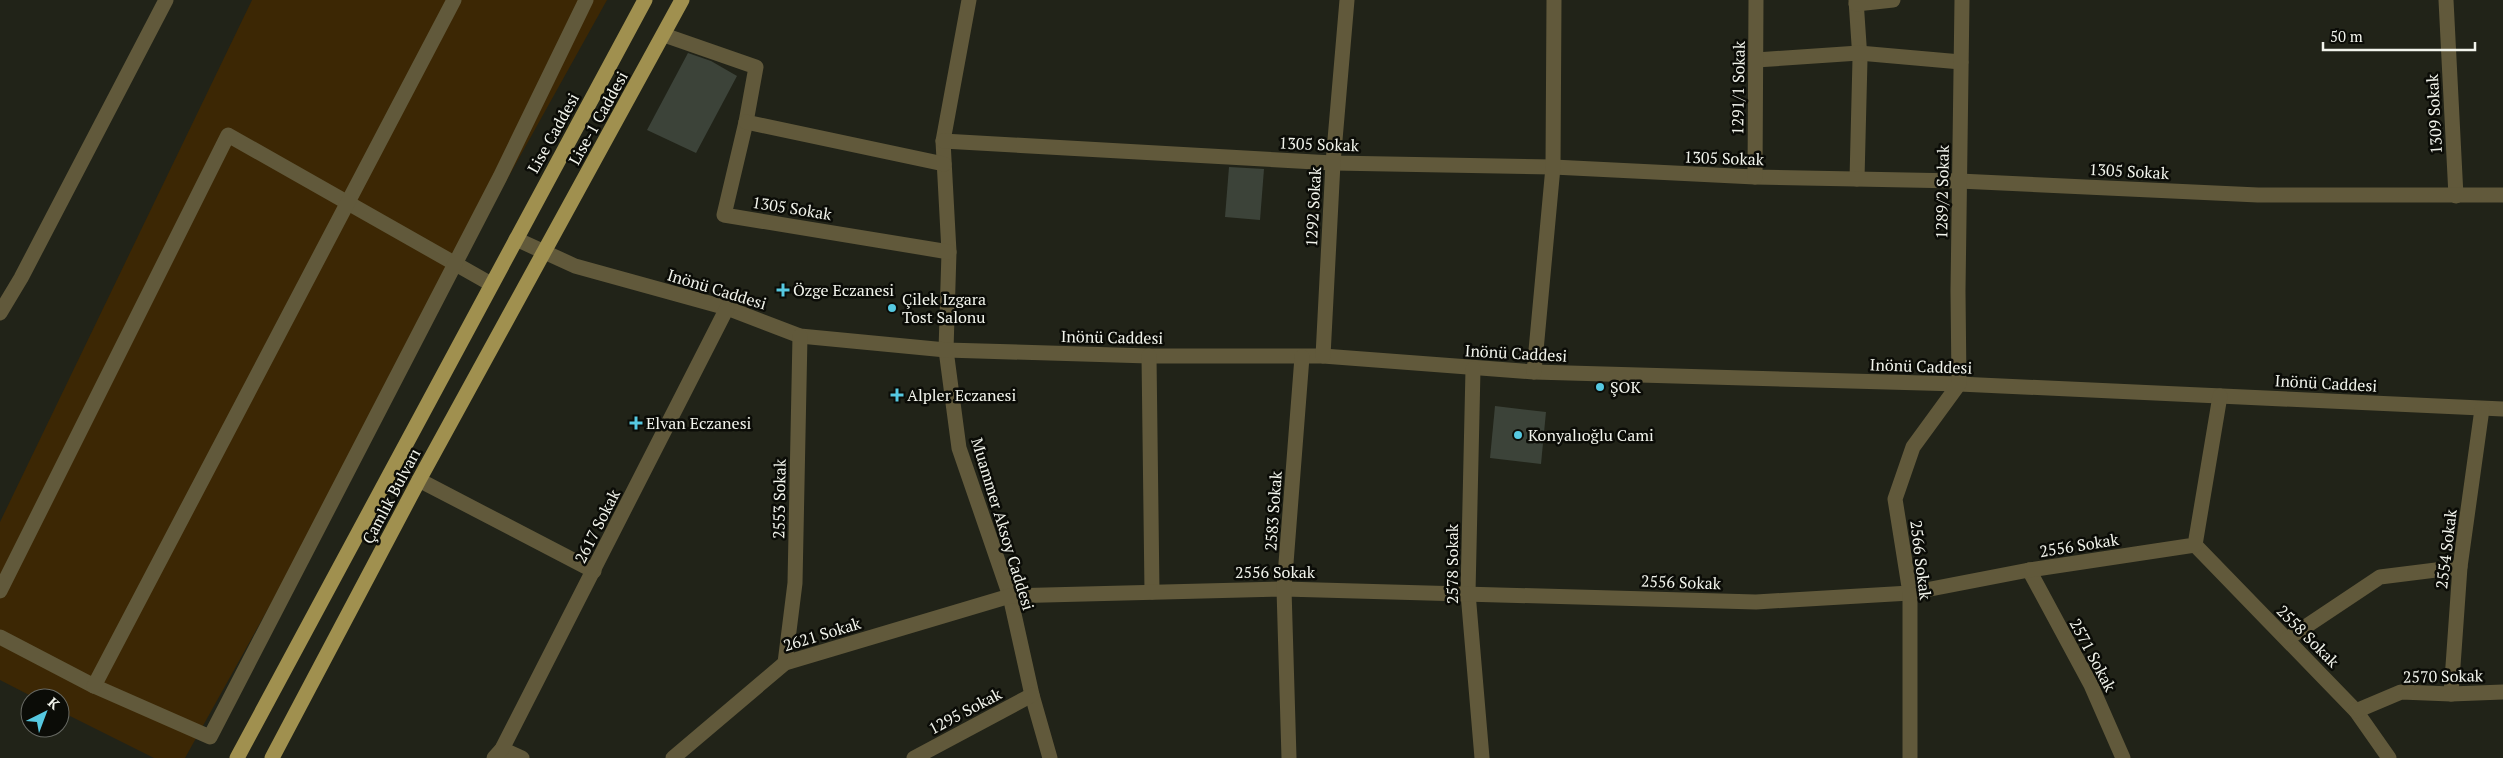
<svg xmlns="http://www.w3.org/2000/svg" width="2503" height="758" font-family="'PT Serif',serif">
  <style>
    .green { fill: #3c2704 }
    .building { fill: #3c4339 }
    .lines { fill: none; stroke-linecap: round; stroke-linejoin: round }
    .minor { stroke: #61593b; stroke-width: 15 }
    .major { stroke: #a0904f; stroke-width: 15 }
    .poi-dot { fill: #56c9e1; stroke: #0b0c07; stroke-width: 2 }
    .labels { text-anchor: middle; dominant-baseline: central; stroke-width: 5; stroke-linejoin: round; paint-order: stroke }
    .street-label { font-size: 16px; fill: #f2f4ec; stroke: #0b0c07 }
    .poi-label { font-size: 16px; fill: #f2f4ec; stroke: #0b0c07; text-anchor: start }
  </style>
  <rect width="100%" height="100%" fill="#212318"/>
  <polygon class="green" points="252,0 607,0 185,758 154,758 60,711 60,698 35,698 0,680 0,522"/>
  <g class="building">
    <polygon points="688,53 711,61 737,76 696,153 647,130"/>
    <polygon points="1229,167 1264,169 1260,220 1225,217"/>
    <polygon points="1495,406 1546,412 1541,464 1490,458"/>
  </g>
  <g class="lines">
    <g class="minor">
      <polyline points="969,0 943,141 949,252 946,350 959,448 1010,596 1032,695 1050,758"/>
      <polyline points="1856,0 1860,59 1857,179"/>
      <polyline points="2446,0 2456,196"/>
      <polyline points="1856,4 1893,0"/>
      <polyline points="664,35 756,67 746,122 724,215 949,252"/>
      <polyline points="1756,60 1859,53 1961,62"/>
      <polyline points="746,122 944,164"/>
      <polyline points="943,141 1333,163 1553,167 1755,177 1959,181 2258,195 2503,195"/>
      <polyline points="1755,177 1756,0"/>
      <polyline points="516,239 575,266 727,308 800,336 946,350 1149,356 1323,356 1534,372 1959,384 2503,409"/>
      <polyline points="0,313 21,278 166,0"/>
      <polyline points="1149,356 1152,592"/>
      <polyline points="1323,356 1333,163 1347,0"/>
      <polyline points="1473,369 1468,593 1482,758"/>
      <polyline points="1534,372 1553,167 1554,0"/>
      <polyline points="419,480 594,571"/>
      <polyline points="2195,545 2356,711 2389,758"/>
      <polyline points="2029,570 2091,685 2123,758"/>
      <polyline points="0,591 228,135 491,284"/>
      <polyline points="0,637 94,686 210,737 500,177 586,0"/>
      <polyline points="2287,639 2380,577 2460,567"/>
      <polyline points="785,663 795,583 800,336"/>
      <polyline points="94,686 454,0"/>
      <polyline points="2451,694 2460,567 2482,409"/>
      <polyline points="2356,711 2401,692 2451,694 2503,692"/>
      <polyline points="502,749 522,758"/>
      <polyline points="494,758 502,749 727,308"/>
      <polyline points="673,758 785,663 1010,596 1284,589 1756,602 1910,593 2029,570 2195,545 2220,396"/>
      <polyline points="914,758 1032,695"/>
      <polyline points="1289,758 1284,589 1302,357"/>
      <polyline points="1910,758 1910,593 1895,499 1913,447 1959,384 1958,291 1962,0"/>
    </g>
    <g class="major">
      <polyline points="237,758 645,0"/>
      <polyline points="272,758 419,480 682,0"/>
    </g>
  </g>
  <g class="poi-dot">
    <path d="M780.5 282.5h5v5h5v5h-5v5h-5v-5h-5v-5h5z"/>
    <circle cx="892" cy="308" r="5"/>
    <circle cx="1600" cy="387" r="5"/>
    <path d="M894.5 387.5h5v5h5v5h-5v5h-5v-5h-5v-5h5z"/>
    <path d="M633.5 415.5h5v5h5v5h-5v5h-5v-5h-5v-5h5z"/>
    <circle cx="1518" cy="435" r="5"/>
  </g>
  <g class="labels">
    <g class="street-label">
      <text transform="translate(1738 88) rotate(-89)">1291/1 Sokak</text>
      <text transform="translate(2434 114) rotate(-93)">1309 Sokak</text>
      <text transform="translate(598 118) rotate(-61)">Lise-1 Caddesi</text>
      <text transform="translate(553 133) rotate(-61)">Lise Caddesi</text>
      <text transform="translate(1319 144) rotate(2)">1305 Sokak</text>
      <text transform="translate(1724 158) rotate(2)">1305 Sokak</text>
      <text transform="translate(2129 171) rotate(3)">1305 Sokak</text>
      <text transform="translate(1942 192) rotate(-89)">1289/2 Sokak</text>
      <text transform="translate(1313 207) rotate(-87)">1292 Sokak</text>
      <text transform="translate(792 208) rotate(9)">1305 Sokak</text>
      <text transform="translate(717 289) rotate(17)">Inönü Caddesi</text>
      <text transform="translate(1112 337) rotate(1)">Inönü Caddesi</text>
      <text transform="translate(1516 353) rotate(3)">Inönü Caddesi</text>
      <text transform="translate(1921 366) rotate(2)">Inönü Caddesi</text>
      <text transform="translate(2326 383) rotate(3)">Inönü Caddesi</text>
      <text transform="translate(391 496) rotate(-62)">Çamlık Bulvarı</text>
      <text transform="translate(779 499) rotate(-89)">2553 Sokak</text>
      <text transform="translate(1273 511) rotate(-86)">2583 Sokak</text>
      <text transform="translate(1003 524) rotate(73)">Muammer Aksoy Caddesi</text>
      <text transform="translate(597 526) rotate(-63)">2617 Sokak</text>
      <text transform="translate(2079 545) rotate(-9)">2556 Sokak</text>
      <text transform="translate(2446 549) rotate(-83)">2554 Sokak</text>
      <text transform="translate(1921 560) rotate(83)">2566 Sokak</text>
      <text transform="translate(1452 564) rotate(-90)">2578 Sokak</text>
      <text x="1275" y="572">2556 Sokak</text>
      <text transform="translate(1681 582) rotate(2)">2556 Sokak</text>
      <text transform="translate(822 634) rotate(-17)">2621 Sokak</text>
      <text transform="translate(2308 636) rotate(45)">2558 Sokak</text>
      <text transform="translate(2093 655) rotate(62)">2571 Sokak</text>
      <text transform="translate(2443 676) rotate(-1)">2570 Sokak</text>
      <text transform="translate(965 711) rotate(-28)">1295 Sokak</text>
    </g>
    <g class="poi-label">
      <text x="793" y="290">Özge Eczanesi</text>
      <text x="902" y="299">Çilek Izgara<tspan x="902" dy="18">Tost Salonu</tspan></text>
      <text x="1610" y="387">ŞOK</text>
      <text x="907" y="395">Alpler Eczanesi</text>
      <text x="646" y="423">Elvan Eczanesi</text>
      <text x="1528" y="435">Konyalıoğlu Cami</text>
    </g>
  </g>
  <g transform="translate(45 713) rotate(42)"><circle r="24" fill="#0b0c07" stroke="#676963"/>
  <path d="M0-4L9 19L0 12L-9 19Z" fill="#56c9e1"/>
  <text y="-8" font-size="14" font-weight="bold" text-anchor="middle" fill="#f2f4ec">K</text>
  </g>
  <path d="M2323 42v8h152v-8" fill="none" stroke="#f2f4ec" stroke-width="2.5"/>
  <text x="2330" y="42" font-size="15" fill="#f2f4ec" stroke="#0b0c07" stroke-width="4" paint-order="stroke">50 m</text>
</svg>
